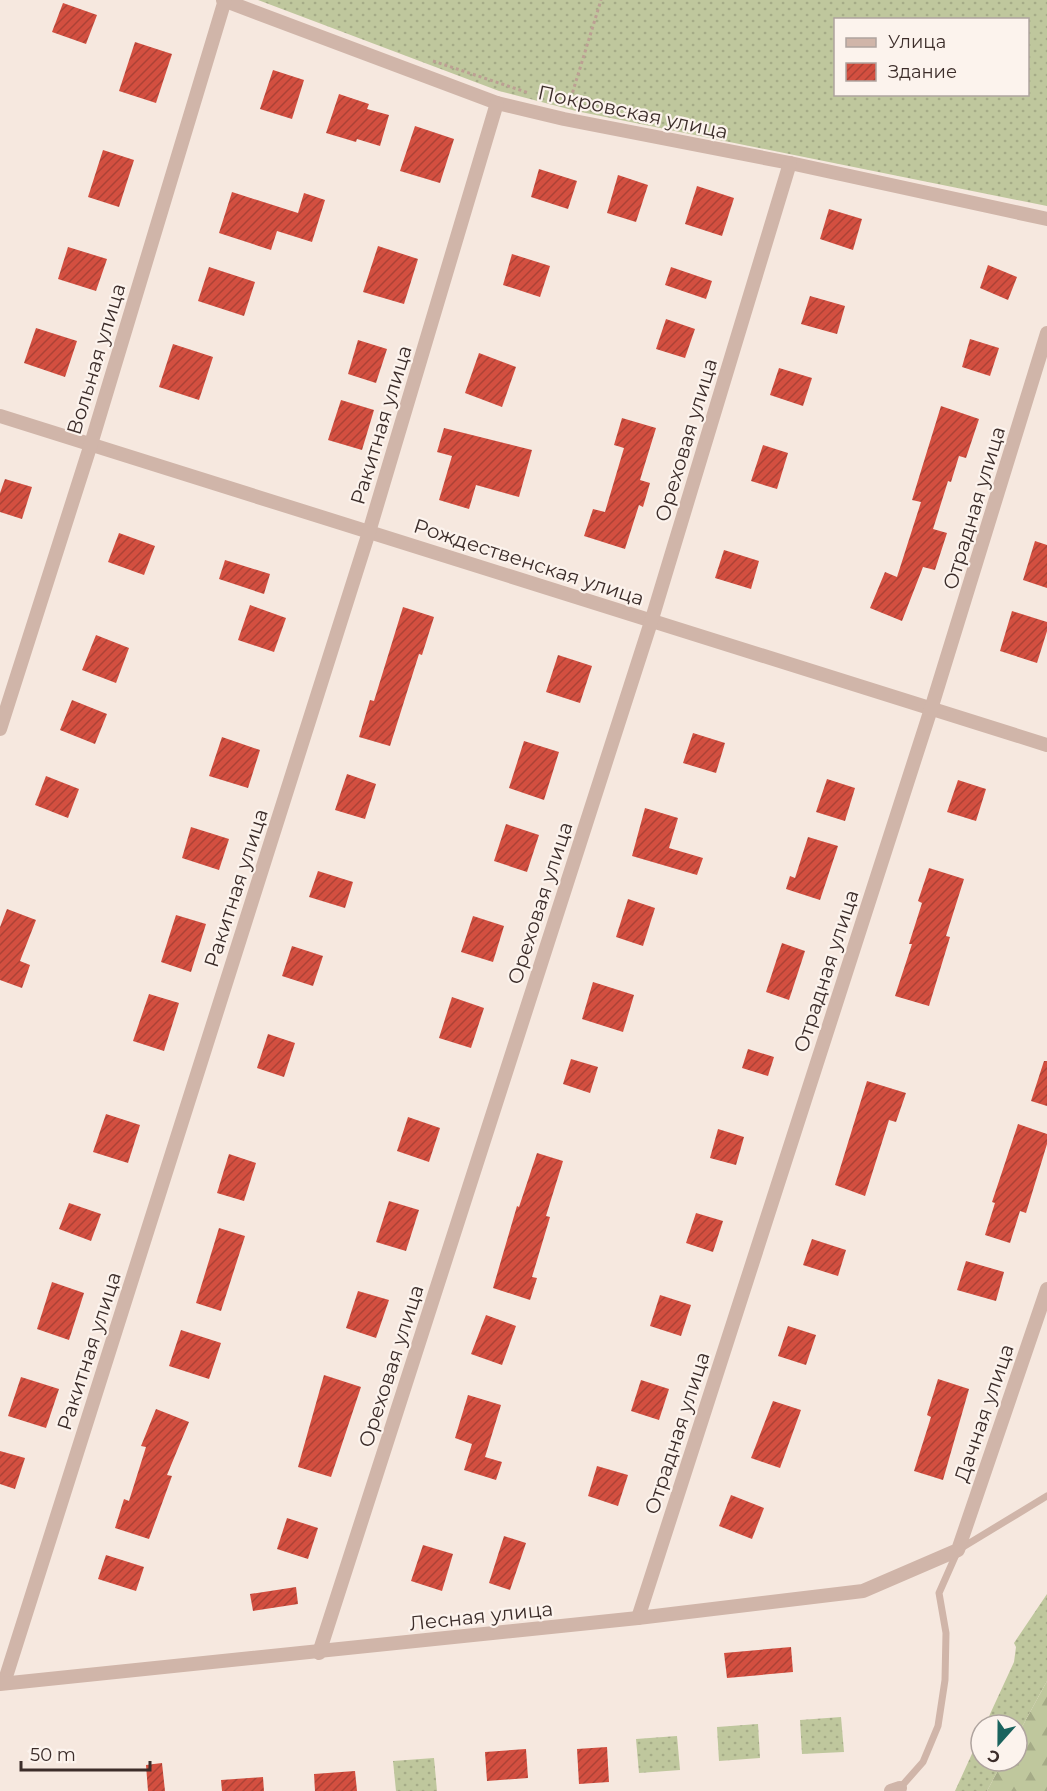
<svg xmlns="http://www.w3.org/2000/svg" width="1047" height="1791" font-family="Montserrat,sans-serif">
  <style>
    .grass { fill: url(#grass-dots); fill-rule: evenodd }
    .forest { fill: url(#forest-firs) }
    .building { fill: url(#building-hatch) }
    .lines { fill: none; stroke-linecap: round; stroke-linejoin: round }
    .path { stroke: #bc9f93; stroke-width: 3; stroke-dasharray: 3 3; stroke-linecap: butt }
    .service { stroke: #d0b5a9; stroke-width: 7 }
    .minor { stroke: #d0b5a9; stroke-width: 14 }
    .labels { text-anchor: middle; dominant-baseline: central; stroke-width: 4.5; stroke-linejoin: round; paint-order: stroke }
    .street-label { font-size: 20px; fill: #3c2d2a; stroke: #fcf3ed }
  </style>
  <defs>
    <pattern id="grass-dots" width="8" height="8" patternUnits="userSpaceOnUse" patternTransform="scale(1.5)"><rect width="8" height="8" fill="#bfc79d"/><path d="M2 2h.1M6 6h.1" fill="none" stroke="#a5ab87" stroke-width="1.8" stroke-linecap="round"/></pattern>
    <pattern id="forest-firs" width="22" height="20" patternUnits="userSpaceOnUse" patternTransform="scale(1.5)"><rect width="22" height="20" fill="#bfc79d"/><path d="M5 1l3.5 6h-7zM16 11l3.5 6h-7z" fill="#a5ab87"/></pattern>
    <pattern id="building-hatch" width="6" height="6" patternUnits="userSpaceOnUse" patternTransform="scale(1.5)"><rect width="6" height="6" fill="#d34f40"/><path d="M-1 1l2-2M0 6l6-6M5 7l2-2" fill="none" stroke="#ac4236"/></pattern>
  </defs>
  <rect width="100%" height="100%" fill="#f6e8df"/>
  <g class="grass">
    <path d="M 258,0 L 1047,0 L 1047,206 L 576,111 L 499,91 ZM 836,20 L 1028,20 L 1028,94 L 836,94 Z"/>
    <polygon points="1047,1594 1047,1681 1017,1736 1017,1725 985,1725 1014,1662 1016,1647 1014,1643"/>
    <polygon points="841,1717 844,1752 802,1754 800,1720"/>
    <polygon points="758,1724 760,1758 719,1761 717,1727"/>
    <polygon points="981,1734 981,1761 1003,1761 987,1791 955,1791"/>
    <polygon points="677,1736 680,1770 639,1773 636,1739"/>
    <polygon points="434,1758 437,1791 396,1791 393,1761"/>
  </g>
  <polygon class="forest" points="1047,1681 1047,1791 987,1791 1003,1761 1017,1761 1017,1736"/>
  <g class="building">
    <polygon points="63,3 97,15 86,44 52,32"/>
    <polygon points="135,42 172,54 156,103 119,91"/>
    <polygon points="273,70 304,80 292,119 260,109"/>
    <polygon points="339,94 369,104 367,109 389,115 380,146 357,139 356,142 326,133"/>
    <polygon points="415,126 454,139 440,183 400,171"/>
    <polygon points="103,150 134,160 119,207 88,197"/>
    <polygon points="539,169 577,181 568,209 531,197"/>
    <polygon points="618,175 648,185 636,222 607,213"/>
    <polygon points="697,186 734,198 722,236 685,224"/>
    <polygon points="232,192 298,213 304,193 325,200 312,242 277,231 271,250 219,233"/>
    <polygon points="829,209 862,219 853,250 820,239"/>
    <polygon points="378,246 418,259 404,304 363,292"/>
    <polygon points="68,247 107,259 96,291 58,279"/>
    <polygon points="512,254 550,266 540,297 503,285"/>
    <polygon points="988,265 1017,277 1008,300 980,288"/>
    <polygon points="209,267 255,282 244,316 198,301"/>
    <polygon points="671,267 712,281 706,299 665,285"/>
    <polygon points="810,296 845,306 837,334 801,324"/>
    <polygon points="666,319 695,329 685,358 656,349"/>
    <polygon points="36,328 77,341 65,377 24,363"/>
    <polygon points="970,339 999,348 990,376 962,367"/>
    <polygon points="358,340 387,349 376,383 348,374"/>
    <polygon points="173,344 213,357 199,400 159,387"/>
    <polygon points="479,353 516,367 502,407 465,393"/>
    <polygon points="779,368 812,378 803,406 770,395"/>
    <polygon points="341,400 374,410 362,450 328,440"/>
    <polygon points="941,406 979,419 966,458 959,456 951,482 948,481 933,529 947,533 935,570 923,567 902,621 870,608 885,572 897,577 921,502 912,500"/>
    <polygon points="622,418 656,428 640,480 650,483 643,507 639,505 625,549 584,536 593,509 605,512 624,448 614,445"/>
    <polygon points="444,428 532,450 519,497 476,485 469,509 439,500 452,456 437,452"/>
    <polygon points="763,445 788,453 777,489 751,481"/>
    <polygon points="5,479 32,487 22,519 0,512 0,493"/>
    <polygon points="119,533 155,546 144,575 108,562"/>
    <polygon points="1035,541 1047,545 1047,588 1023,580"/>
    <polygon points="724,550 759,561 751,589 715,578"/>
    <polygon points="225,560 270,574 264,594 219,579"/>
    <polygon points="250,605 286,618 274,652 238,640"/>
    <polygon points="403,607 434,617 422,655 419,654 390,746 359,737 370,700 374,701"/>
    <polygon points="1012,611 1047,622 1047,631 1037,663 1000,651"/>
    <polygon points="96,635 129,648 116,683 82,670"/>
    <polygon points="558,655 592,666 580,703 546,692"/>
    <polygon points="72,700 107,714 95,744 60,730"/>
    <polygon points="693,733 725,743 716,773 683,763"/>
    <polygon points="222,737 260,750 248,788 209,776"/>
    <polygon points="524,741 559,752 544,800 509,788"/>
    <polygon points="347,774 376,784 365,819 335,810"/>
    <polygon points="46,776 79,789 68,818 35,805"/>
    <polygon points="827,779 855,788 845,821 816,812"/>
    <polygon points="958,780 986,789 976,821 947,812"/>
    <polygon points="645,808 678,818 669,848 703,858 697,875 632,856"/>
    <polygon points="506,824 539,835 527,872 494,861"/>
    <polygon points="191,827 229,839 219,870 182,858"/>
    <polygon points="808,837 838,846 820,900 786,889 790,876 795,878"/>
    <polygon points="929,868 964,879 946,936 950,937 929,1006 895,996 912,944 909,944 922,903 918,901"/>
    <polygon points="318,871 353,882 345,908 309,897"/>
    <polygon points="628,899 655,908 643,946 616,937"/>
    <polygon points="7,909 36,920 20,961 30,965 22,988 0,980 0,927"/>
    <polygon points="176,915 206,924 191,972 161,962"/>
    <polygon points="473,916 504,926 493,962 461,952"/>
    <polygon points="782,943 805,951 789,1000 766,992"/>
    <polygon points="292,946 323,956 313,986 282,976"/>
    <polygon points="593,982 634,995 623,1032 582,1019"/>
    <polygon points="149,994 179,1003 164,1051 133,1041"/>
    <polygon points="452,997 484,1008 471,1048 439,1038"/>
    <polygon points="268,1034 295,1043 284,1077 257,1068"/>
    <polygon points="748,1049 774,1057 768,1076 742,1068"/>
    <polygon points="571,1059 598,1067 590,1093 563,1084"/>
    <polygon points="1044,1061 1047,1061 1047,1106 1031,1101"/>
    <polygon points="867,1081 906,1093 896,1122 889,1120 865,1196 835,1185"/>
    <polygon points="106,1114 140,1125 128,1163 93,1152"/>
    <polygon points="408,1117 440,1128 429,1162 397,1151"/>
    <polygon points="1018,1124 1047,1134 1047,1144 1026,1213 1020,1211 1010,1243 985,1235 995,1203 992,1202"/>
    <polygon points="718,1129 744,1137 736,1165 710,1158"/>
    <polygon points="537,1153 563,1161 546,1216 550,1217 532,1277 537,1278 530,1300 493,1288 517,1206 519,1207"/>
    <polygon points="229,1154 256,1163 244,1201 217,1193"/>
    <polygon points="389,1201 419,1210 406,1251 376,1242"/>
    <polygon points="69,1203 101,1214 91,1241 59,1229"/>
    <polygon points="696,1213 723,1221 713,1252 686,1243"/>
    <polygon points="219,1228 245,1236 221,1311 196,1303"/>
    <polygon points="812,1239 846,1250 838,1276 803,1265"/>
    <polygon points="966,1261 1004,1272 996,1301 957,1290"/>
    <polygon points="52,1282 84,1293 69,1340 37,1329"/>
    <polygon points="358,1291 389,1300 376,1338 346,1328"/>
    <polygon points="660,1295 691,1305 681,1336 650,1326"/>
    <polygon points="486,1315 516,1326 502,1365 471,1354"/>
    <polygon points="788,1326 816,1335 806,1365 778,1356"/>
    <polygon points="181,1330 221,1343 209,1379 169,1366"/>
    <polygon points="324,1375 361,1387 331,1477 298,1467"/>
    <polygon points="21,1377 59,1389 46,1428 8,1416"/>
    <polygon points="938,1379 969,1389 943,1480 914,1471 931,1417 927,1415"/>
    <polygon points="641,1380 669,1389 659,1420 631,1411"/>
    <polygon points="468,1395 501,1405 485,1457 502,1462 496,1480 464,1470 472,1444 455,1438"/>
    <polygon points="773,1401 801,1410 780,1468 751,1458"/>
    <polygon points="156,1409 189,1422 167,1475 172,1476 149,1539 115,1528 124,1499 129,1501 146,1447 141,1446"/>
    <polygon points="0,1451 25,1458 15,1489 0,1484"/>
    <polygon points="597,1466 628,1475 618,1506 588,1496"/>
    <polygon points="731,1495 764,1508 752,1539 719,1526"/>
    <polygon points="287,1518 318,1528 308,1559 277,1549"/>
    <polygon points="504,1536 526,1543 510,1590 489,1583"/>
    <polygon points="423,1545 453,1554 442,1591 411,1581"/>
    <polygon points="106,1555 144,1567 136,1591 98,1579"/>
    <polygon points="296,1587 298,1604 253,1611 250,1594"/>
    <polygon points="791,1647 793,1672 727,1678 724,1653"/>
    <polygon points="607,1747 609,1782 579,1784 577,1749"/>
    <polygon points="526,1749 528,1778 487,1781 485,1752"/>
    <polygon points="162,1763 165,1791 148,1791 146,1765"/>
    <polygon points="355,1771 357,1791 315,1791 314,1774"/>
    <polygon points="263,1777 264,1791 222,1791 221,1780"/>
  </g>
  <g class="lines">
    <g class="path">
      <polyline points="433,61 529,93"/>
      <polyline points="569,104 601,0"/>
    </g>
    <polyline class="service" points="900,1788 923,1762 938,1726 945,1680 946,1633 939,1593 958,1550 1047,1496"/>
    <g class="minor">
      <polyline points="223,0 497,103 564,119 790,163 1047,219"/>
      <polyline points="0,416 1047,745"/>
      <polyline points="0,729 91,444 225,0"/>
      <polyline points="638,1618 931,709 1047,333"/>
      <polyline points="319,1653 651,622 790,163"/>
      <polyline points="4,1683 369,532 497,103"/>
      <polyline points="0,1684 638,1618 863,1591 958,1550 1047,1289"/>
      <polyline points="891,1791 900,1788"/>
    </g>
  </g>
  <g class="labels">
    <g class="street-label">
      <text transform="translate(633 112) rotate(12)">Покровская улица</text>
      <text transform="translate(96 359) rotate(-73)">Вольная улица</text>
      <text transform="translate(381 425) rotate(-73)">Ракитная улица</text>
      <text transform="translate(686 440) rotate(-73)">Ореховая улица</text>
      <text transform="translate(974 508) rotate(-73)">Отрадная улица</text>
      <text transform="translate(529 562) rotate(18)">Рождественская улица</text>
      <text transform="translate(236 888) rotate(-72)">Ракитная улица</text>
      <text transform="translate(540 903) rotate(-72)">Ореховая улица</text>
      <text transform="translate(826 971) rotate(-72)">Отрадная улица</text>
      <text transform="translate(89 1351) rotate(-72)">Ракитная улица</text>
      <text transform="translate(391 1366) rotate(-72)">Ореховая улица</text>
      <text transform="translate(984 1413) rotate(-71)">Дачная улица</text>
      <text transform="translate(677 1433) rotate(-72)">Отрадная улица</text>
      <text transform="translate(481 1616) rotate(-6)">Лесная улица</text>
    </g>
  </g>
  <rect x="834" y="18" width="195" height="78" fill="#fcf3ed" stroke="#afa49f" stroke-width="1.5"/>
  <rect x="846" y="38" width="30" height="9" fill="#d0b5a9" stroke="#afa49f" stroke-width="1.5"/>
  <text x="888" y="48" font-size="18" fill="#3c2d2a">Улица</text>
  <rect x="846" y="63" width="30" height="18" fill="url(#building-hatch)" stroke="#afa49f" stroke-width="1.5"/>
  <text x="888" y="78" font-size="18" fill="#3c2d2a">Здание</text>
  <g transform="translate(999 1743) rotate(201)"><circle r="28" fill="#fcf3ed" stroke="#afa49f" stroke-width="1.5"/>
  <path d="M0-4.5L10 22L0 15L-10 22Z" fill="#1a635e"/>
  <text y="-9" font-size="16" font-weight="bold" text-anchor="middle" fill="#3c2d2a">С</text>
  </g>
  <path d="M21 1761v9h129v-9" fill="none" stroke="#3c2d2a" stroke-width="3"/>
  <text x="30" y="1761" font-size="18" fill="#3c2d2a" stroke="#fcf3ed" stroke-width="4.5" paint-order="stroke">50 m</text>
</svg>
